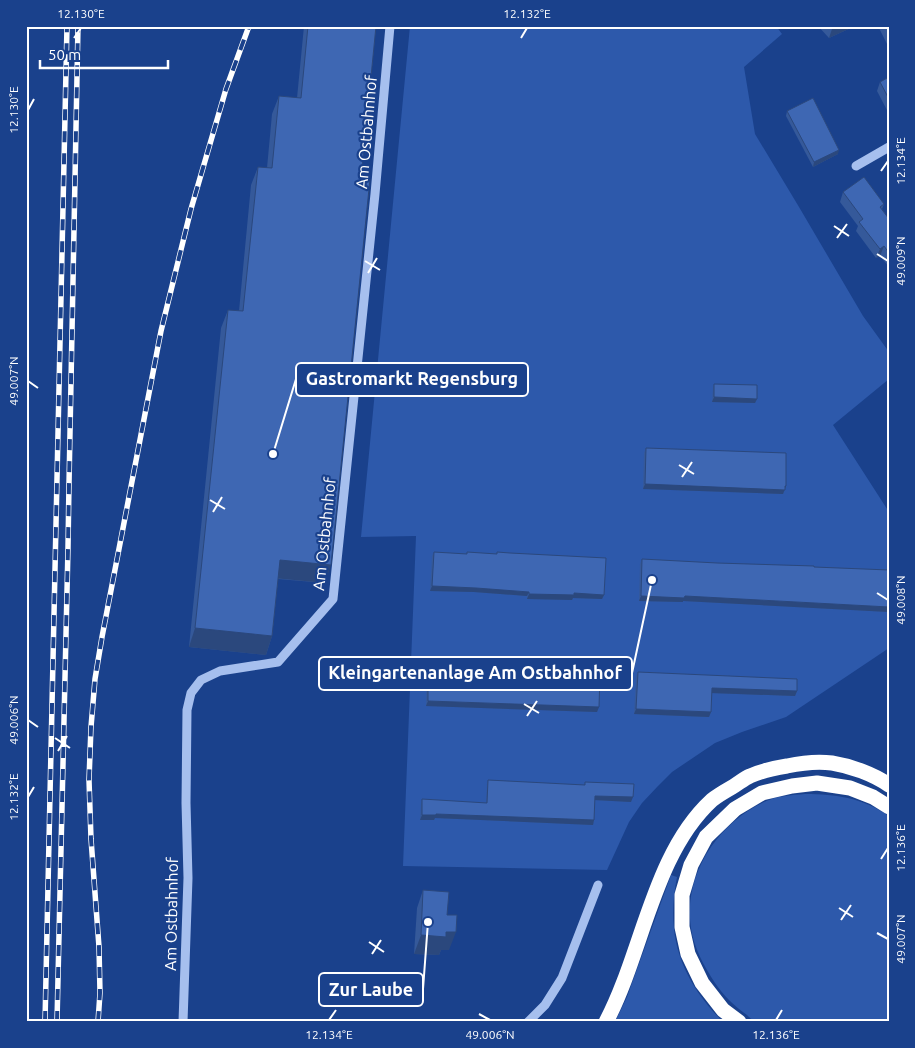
<svg xmlns="http://www.w3.org/2000/svg" width="915" height="1048" font-family="Ubuntu,sans-serif">
  <style>
    .green { fill: #2d59ab }
    .lines { fill: none; stroke-linecap: round; stroke-linejoin: round }
    .minor { stroke: #a6bfee; stroke-width: 9 }
    .highway { stroke: #fff; stroke-width: 15 }
    .rail-casing { stroke: #fff; stroke-width: 5.5 }
    .rail { stroke: #1a418c; stroke-width: 4; stroke-dasharray: 11; stroke-linecap: butt }
    .wall { fill: #35599a }
    .shaded-wall { fill: #2b487d }
    .building { fill: #3e67b3; stroke: #2b487d }
    .ticks { fill: none; stroke: #fff; stroke-width: 2 }
    .labels { text-anchor: middle; dominant-baseline: central; stroke-width: 4.5; stroke-linejoin: round; paint-order: stroke }
    .street-label { font-size: 16px; fill: #fff; stroke: #1a418c }
    .leader { fill: none; stroke: #fff; stroke-width: 2 }
    .callout-dot { fill: #fff; stroke: #1a418c; stroke-width: 2 }
    .callout { fill: #1a418c; stroke: #fff; stroke-width: 2 }
    .callout-label { font-size: 18px; text-anchor: middle; font-weight: bold; fill: #fff }
    .neatline { fill: none; stroke: #fff; stroke-width: 2 }
    .ticks-label { font-size: 12px; text-anchor: middle; fill: #fff }
  </style>
  <rect width="100%" height="100%" fill="#1a418c"/>
  <g class="green">
    <polygon points="410,26 776,26 782,34 744,67 755,134 799,207 863,316 889,352 889,379 833,425 889,512 889,648 786,717 742,732 715,743 672,772 658,786 642,803 629,822 607,870 403,866 416,536 361,537"/>
    <path d="M 805,794 C 836,794 863,798 889,816 L 889,1022 C 856,1022 823,1022 790,1022 C 782,1022 762,1023 756,1022 C 753,1021 749,1017 747,1015 C 734,1006 724,996 715,983 C 704,966 694,948 691,928 C 683,875 717,824 764,802 C 777,796 791,795 805,794 Z"/>
    <path d="M 671,875 L 677,877 C 665,936 681,979 723,1022 L 615,1022 L 627,997 Z"/>
  </g>
  <g class="lines">
    <g class="minor">
      <polyline points="856,166 889,147"/>
      <polyline points="183,1022 188,878 186,803 187,710 191,693 201,680 220,671 278,662 333,599 375,194 390,26"/>
      <polyline points="528,1022 545,1005 562,978 598,885"/>
    </g>
    <g class="highway">
      <path d="M 606,1022 C 643,952 653,854 712,800 C 718,795 727,790 734,786 C 739,783 745,778 750,776 C 761,771 775,768 787,766 C 801,763 818,761 832,763 C 851,766 873,774 889,785"/>
      <polyline points="739,1022 723,1010 702,983 688,954 682,927 682,895 691,865 706,837 735,809 762,793 792,786 817,783 850,788 873,797 889,807"/>
    </g>
    <g class="rail-casing">
      <g id="rail">
        <polyline points="45,1022 67,26"/>
        <polyline points="57,1022 68,548 69,484 78,26"/>
        <polyline points="98,1022 100,993 99,947 91,839 89,780 91,727 95,679 102,637 161,331 191,209 226,89 249,26"/>
      </g>
    </g>
    <use href="#rail" class="rail"/>
  </g>
  <g class="wall">
    <polygon points="304,26 376,26 361,178 325,583 278,579 272,636 266,655 189,647 221,328 228,310 239,311 251,185 258,167 267,168 272,114 279,96 297,98"/>
    <polygon points="818,26 855,26 829,38"/>
    <polygon points="878,26 889,26 889,48"/>
    <polygon points="889,77 889,114 877,91 880,82"/>
    <polygon points="787,111 838,154 813,167 786,116"/>
    <polygon points="843,192 884,204 882,209 889,219 889,267 880,256 876,258 856,231 858,226 840,202"/>
    <polygon points="714,384 757,399 755,403 712,402 713,388"/>
    <polygon points="646,448 786,486 783,494 643,489 644,453"/>
    <polygon points="434,552 466,554 467,552 496,554 497,552 604,595 602,599 573,598 572,600 527,599 527,596 474,592 430,591 432,556"/>
    <polygon points="642,559 717,563 889,570 889,612 683,601 683,602 639,601 640,564"/>
    <polygon points="428,664 599,707 597,712 426,706 427,668"/>
    <polygon points="638,672 797,691 795,696 712,693 711,712 709,717 634,714 636,677"/>
    <polygon points="488,780 584,785 585,782 631,802 595,800 594,820 593,825 435,818 434,820 420,820 421,804 422,799 486,803 487,784"/>
    <polygon points="423,890 447,915 449,950 441,950 439,955 414,954 417,908"/>
  </g>
  <g class="shaded-wall">
    <polygon points="839,26 855,26 829,38 832,29"/>
    <polygon points="839,150 838,154 813,167 814,162"/>
    <polygon points="884,246 880,256 876,258 880,249"/>
    <polygon points="714,397 757,399 755,403 712,402"/>
    <polygon points="645,484 785,486 786,486 783,494 643,489"/>
    <polygon points="280,560 331,565 325,583 274,578"/>
    <polygon points="432,586 476,588 529,592 527,596 474,592 430,591"/>
    <polygon points="574,593 604,595 602,599 573,598 572,600 527,599 529,594"/>
    <polygon points="641,596 685,596 889,607 889,612 683,601 683,602 639,601"/>
    <polygon points="195,628 272,636 266,655 189,647"/>
    <polygon points="712,688 797,691 795,696 710,693"/>
    <polygon points="428,701 599,707 597,712 426,706"/>
    <polygon points="636,709 711,712 709,717 634,714"/>
    <polygon points="595,796 633,797 631,802 594,800"/>
    <polygon points="436,814 594,820 593,825 435,818 434,820 420,820 422,815"/>
    <polygon points="446,932 456,932 449,950 441,950 439,955 414,954 421,935"/>
  </g>
  <g class="building">
    <polygon points="308,26 376,26 361,178 370,179 331,565 280,560 272,636 195,628 228,310 243,311 258,167 272,168 279,96 301,98"/>
    <polygon points="829,26 839,26 832,29"/>
    <polygon points="886,26 889,26 889,33"/>
    <polygon points="889,77 889,99 880,82"/>
    <polygon points="813,98 839,150 814,162 787,111"/>
    <polygon points="864,177 884,204 880,207 889,219 889,253 884,246 880,249 859,222 863,219 843,192"/>
    <polygon points="714,384 757,385 757,399 714,397"/>
    <polygon points="646,448 786,453 786,486 785,486 785,490 645,484"/>
    <polygon points="434,552 467,554 467,552 497,554 497,552 510,553 606,558 604,595 574,593 574,595 529,594 529,592 476,588 432,586"/>
    <polygon points="642,559 717,563 814,566 814,567 889,570 889,607 685,596 684,598 641,596"/>
    <polygon points="428,664 569,670 568,673 600,674 599,707 428,701"/>
    <polygon points="638,672 797,679 797,691 712,688 711,712 636,709"/>
    <polygon points="488,780 585,785 585,782 634,784 633,797 595,796 594,820 436,814 436,815 422,815 422,799 487,803"/>
    <polygon points="423,890 449,892 447,915 457,915 456,932 446,932 446,937 421,935"/>
  </g>
  <path class="ticks" d="M 74,38 L 81,28M 521,38 L 527,28M 28,110 L 34,99M 881,171 L 888,161M 834,226 L 849,236M 837,238 L 847,224M 877,254 L 888,261M 365,261 L 380,270M 368,273 L 377,258M 28,381 L 38,388M 679,465 L 694,474M 682,477 L 692,462M 210,500 L 225,509M 213,512 L 222,497M 877,593 L 888,600M 524,704 L 539,713M 527,716 L 537,701M 28,720 L 38,727M 55,738 L 70,748M 58,751 L 67,736M 28,797 L 34,787M 881,859 L 888,848M 839,908 L 853,917M 841,920 L 851,905M 877,933 L 888,939M 369,942 L 384,952M 372,954 L 381,940M 479,1014 L 490,1020M 329,1020 L 336,1010M 776,1020 L 782,1010"/>
  <g class="labels">
    <g class="street-label">
      <text transform="translate(366 132) rotate(-85)">Am Ostbahnhof</text>
      <text transform="translate(324 534) rotate(-84)">Am Ostbahnhof</text>
      <text transform="translate(171 914) rotate(-89)">Am Ostbahnhof</text>
    </g>
  </g>
  <path class="leader" d="M273 454L296 379M652 580L632 673M428 922L423 989"/>
  <g class="callout-dot">
    <circle cx="273" cy="454" r="5"/>
    <circle cx="652" cy="580" r="5"/>
    <circle cx="428" cy="922" r="5"/>
  </g>
  <g class="callout">
    <rect x="296" y="363" width="232" height="33" rx="5"/>
    <rect x="319" y="657" width="313" height="33" rx="5"/>
    <rect x="319" y="973" width="104" height="33" rx="5"/>
  </g>
  <g class="callout-label">
    <text x="412" y="385">Gastromarkt Regensburg</text>
    <text x="475" y="679">Kleingartenanlage Am Ostbahnhof</text>
    <text x="371" y="996">Zur Laube</text>
  </g>
  <rect width="915" height="1048" fill="none" stroke="#1a418c" stroke-width="55"/>
  <path d="M40 60v8h128v-8" fill="none" stroke="#ffffff" stroke-width="2.5"/>
  <text x="48" y="60" font-size="15" fill="#ffffff" stroke="#1a418c" stroke-width="4" paint-order="stroke">50 m</text>
  <rect x="28" y="28" width="860" height="992" class="neatline"/>
  <g class="ticks-label">
    <text x="81" y="18">12.130°E</text>
    <text x="527" y="18">12.132°E</text>
    <text transform="translate(14 110) rotate(-90)" y="4">12.130°E</text>
    <text transform="translate(901 161) rotate(-90)" y="4">12.134°E</text>
    <text transform="translate(901 261) rotate(-90)" y="4">49.009°N</text>
    <text transform="translate(14 381) rotate(-90)" y="4">49.007°N</text>
    <text transform="translate(901 600) rotate(-90)" y="4">49.008°N</text>
    <text transform="translate(14 720) rotate(-90)" y="4">49.006°N</text>
    <text transform="translate(14 797) rotate(-90)" y="4">12.132°E</text>
    <text transform="translate(901 848) rotate(-90)" y="4">12.136°E</text>
    <text transform="translate(901 939) rotate(-90)" y="4">49.007°N</text>
    <text x="329" y="1039">12.134°E</text>
    <text x="490" y="1039">49.006°N</text>
    <text x="776" y="1039">12.136°E</text>
  </g>
</svg>
